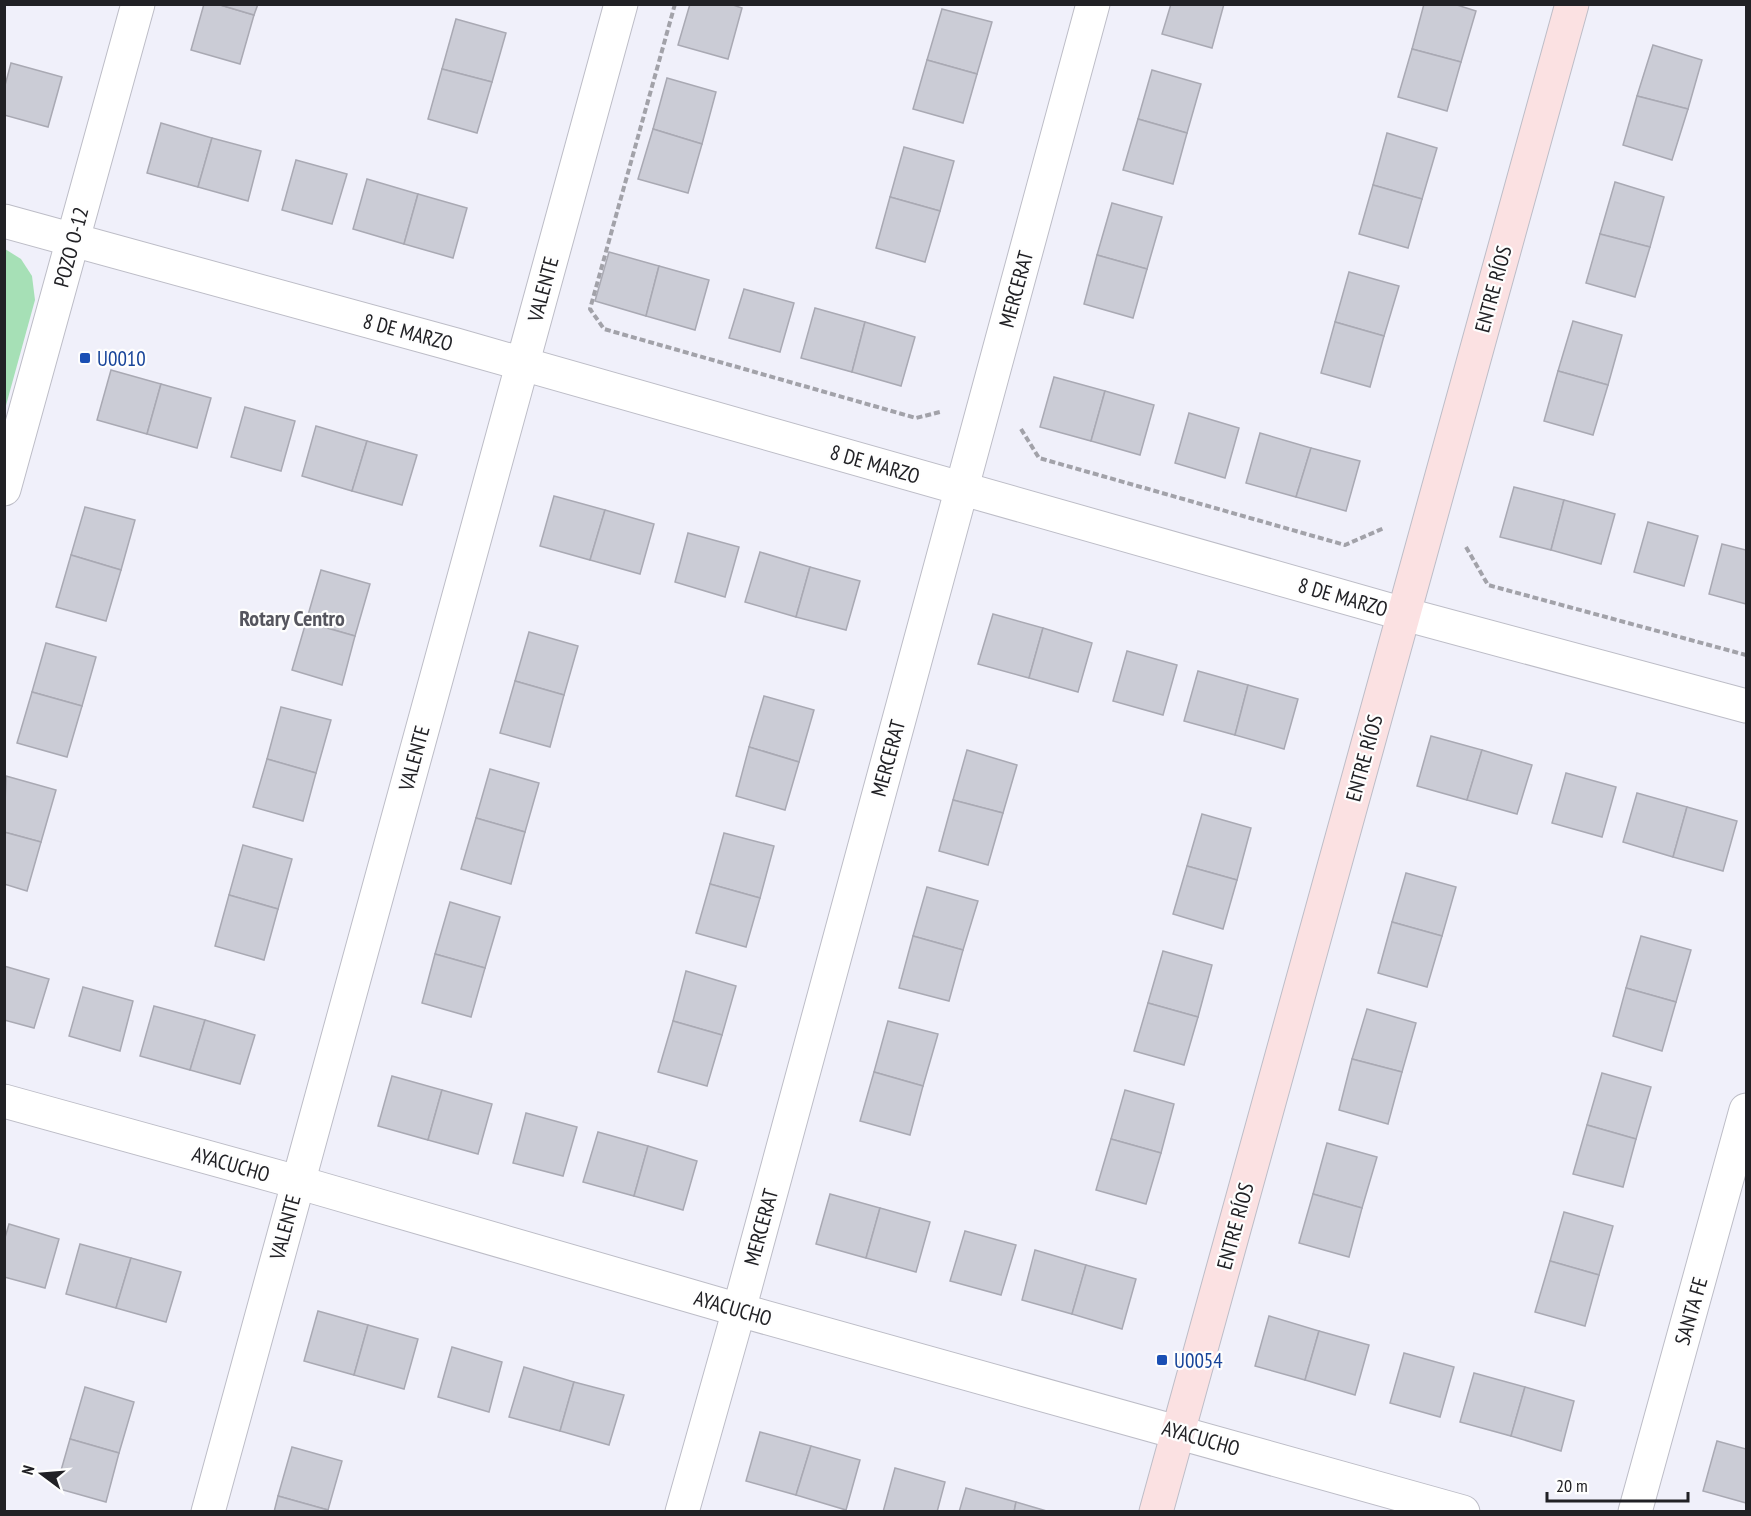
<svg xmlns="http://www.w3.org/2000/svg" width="1751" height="1516" font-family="'PT Sans Narrow',sans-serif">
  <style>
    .green { fill: #a6e0b6 }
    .building { fill: #cbccd6; stroke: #a9a9b3; stroke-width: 1.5 }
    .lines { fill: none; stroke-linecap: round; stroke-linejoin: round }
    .street-casing { stroke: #bdbdc7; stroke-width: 35 }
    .secondary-casing { stroke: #bdbdc7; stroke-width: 35 }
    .path { stroke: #a2a2a9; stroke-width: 4; stroke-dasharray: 6 3; stroke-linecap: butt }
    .street { stroke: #fff; stroke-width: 33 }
    .secondary { stroke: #fbe1e2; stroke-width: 33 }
    .transit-dot { fill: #1a4fb4; stroke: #fefefe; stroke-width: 2 }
    .labels { text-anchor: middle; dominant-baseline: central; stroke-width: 4.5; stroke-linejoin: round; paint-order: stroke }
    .street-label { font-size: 21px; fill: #212125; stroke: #fefefe }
    .transit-label { font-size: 21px; fill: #164399; stroke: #fefefe; text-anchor: start }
    .neighbourhood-label { font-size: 22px; font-weight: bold; fill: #55555e; stroke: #fefefe }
  </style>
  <rect width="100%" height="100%" fill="#f0f0fa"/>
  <polygon class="green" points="5,249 21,259 32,276 35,300 5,409"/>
  <g class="building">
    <polygon points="204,4 217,4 254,15 240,64 191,50"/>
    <polygon points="217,4 258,4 254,15"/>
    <polygon points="690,4 730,4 742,8 728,59 678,45"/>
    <polygon points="1171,4 1224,4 1212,48 1162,34"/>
    <polygon points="1424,4 1454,4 1476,11 1461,62 1412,49"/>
    <polygon points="942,9 992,22 977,74 927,60"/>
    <polygon points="456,19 506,33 492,82 442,69"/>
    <polygon points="1653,45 1702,60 1688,109 1637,96"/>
    <polygon points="1412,49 1461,62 1447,111 1398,97"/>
    <polygon points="927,60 977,74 963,123 913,109"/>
    <polygon points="11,63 62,77 48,127 4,115 4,89"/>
    <polygon points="442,69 492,82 477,133 428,119"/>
    <polygon points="1152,70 1201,84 1187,133 1138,119"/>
    <polygon points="667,78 716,92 702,144 653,129"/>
    <polygon points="1637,96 1688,109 1672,160 1623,145"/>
    <polygon points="1138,119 1187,133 1173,184 1123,170"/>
    <polygon points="161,123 212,138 198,187 147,173"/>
    <polygon points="653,129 702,144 688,193 638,179"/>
    <polygon points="1387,133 1437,148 1422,199 1373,185"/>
    <polygon points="212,138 261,151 248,201 198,187"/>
    <polygon points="904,147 954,161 940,211 890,197"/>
    <polygon points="296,160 347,174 332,224 282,210"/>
    <polygon points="367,179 418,194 404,244 353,229"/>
    <polygon points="1615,182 1664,197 1650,247 1600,234"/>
    <polygon points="1373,185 1422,199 1408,248 1359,234"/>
    <polygon points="418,194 467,208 453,258 404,244"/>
    <polygon points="890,197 940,211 925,262 876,248"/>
    <polygon points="1112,203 1162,217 1147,269 1097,255"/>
    <polygon points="1600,234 1650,247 1635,297 1586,283"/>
    <polygon points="609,252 659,266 646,316 595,301"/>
    <polygon points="1097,255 1147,269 1133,318 1084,304"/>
    <polygon points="659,266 709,280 695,330 646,316"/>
    <polygon points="1349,272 1399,286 1384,336 1335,322"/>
    <polygon points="744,289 794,303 780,352 729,338"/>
    <polygon points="815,308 865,322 852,372 801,358"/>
    <polygon points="1573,321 1622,335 1608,385 1558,371"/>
    <polygon points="865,322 915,337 901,386 852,372"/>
    <polygon points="1335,322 1384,336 1370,387 1321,373"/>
    <polygon points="111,370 161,384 147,434 97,420"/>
    <polygon points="1558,371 1608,385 1593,435 1544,421"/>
    <polygon points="1054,377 1105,391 1091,441 1040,427"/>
    <polygon points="161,384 211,398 197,448 147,434"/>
    <polygon points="1105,391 1154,405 1140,455 1091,441"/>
    <polygon points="245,407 295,421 281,471 231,457"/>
    <polygon points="1189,413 1239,428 1225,478 1175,463"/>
    <polygon points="316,426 367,441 352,491 302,476"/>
    <polygon points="1260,433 1311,448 1296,497 1246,483"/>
    <polygon points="367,441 417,455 402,505 352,491"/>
    <polygon points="1311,448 1360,461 1346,511 1296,497"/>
    <polygon points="1514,487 1564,500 1551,550 1500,537"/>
    <polygon points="554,496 605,510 590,560 540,546"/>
    <polygon points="1564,500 1615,514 1601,564 1551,550"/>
    <polygon points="85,507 135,520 121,570 71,555"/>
    <polygon points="605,510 654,524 640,574 590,560"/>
    <polygon points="1648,522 1698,536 1684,586 1634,572"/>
    <polygon points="688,533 739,547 725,597 675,582"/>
    <polygon points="1722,544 1746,550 1746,604 1709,594"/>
    <polygon points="760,552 810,567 796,617 745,602"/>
    <polygon points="71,555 121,570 106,621 56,607"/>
    <polygon points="810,567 860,581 846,630 796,617"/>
    <polygon points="321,570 370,584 355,636 306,622"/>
    <polygon points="993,614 1043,628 1029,678 978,664"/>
    <polygon points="306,622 355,636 342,685 292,670"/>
    <polygon points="1043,628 1092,643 1078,692 1029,678"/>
    <polygon points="529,632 578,646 564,695 515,681"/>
    <polygon points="46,643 96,657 82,706 32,692"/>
    <polygon points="1127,651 1177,665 1163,715 1113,701"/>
    <polygon points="1198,671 1248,685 1235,735 1184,721"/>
    <polygon points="515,681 564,695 550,747 500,733"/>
    <polygon points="1248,685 1298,699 1284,749 1235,735"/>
    <polygon points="32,692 82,706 67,757 17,743"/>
    <polygon points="764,696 814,710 799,762 749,747"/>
    <polygon points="281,707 331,720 316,773 267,759"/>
    <polygon points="1431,736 1482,750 1467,800 1417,786"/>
    <polygon points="749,747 799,762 785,810 736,796"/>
    <polygon points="967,750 1017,765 1003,813 953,800"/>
    <polygon points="1482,750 1532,765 1517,814 1467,800"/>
    <polygon points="267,759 316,773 303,821 253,807"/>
    <polygon points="490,769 539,783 525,832 476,818"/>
    <polygon points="1566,773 1616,787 1602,837 1552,823"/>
    <polygon points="6,776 56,790 41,842 4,832"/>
    <polygon points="1637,793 1687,807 1673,857 1623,842"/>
    <polygon points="953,800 1003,813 988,865 939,851"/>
    <polygon points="1687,807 1737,821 1723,871 1673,857"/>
    <polygon points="1202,814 1251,828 1237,880 1187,866"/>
    <polygon points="476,818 525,832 511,884 461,869"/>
    <polygon points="4,832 41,842 27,891 4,884"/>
    <polygon points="724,833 774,846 760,898 710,884"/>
    <polygon points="243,845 292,859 278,909 229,895"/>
    <polygon points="1187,866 1237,880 1223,929 1173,914"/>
    <polygon points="1406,873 1456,887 1442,936 1392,922"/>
    <polygon points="710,884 760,898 746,947 696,933"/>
    <polygon points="927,887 978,901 963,950 913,936"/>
    <polygon points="229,895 278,909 264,960 215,946"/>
    <polygon points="450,902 500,917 485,968 435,954"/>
    <polygon points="1392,922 1442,936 1427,987 1378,973"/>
    <polygon points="913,936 963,950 949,1001 899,988"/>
    <polygon points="1641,936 1691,950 1676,1002 1626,988"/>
    <polygon points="1163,951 1212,965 1198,1017 1148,1003"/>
    <polygon points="435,954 485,968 471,1017 422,1003"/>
    <polygon points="4,966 49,979 34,1028 4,1020"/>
    <polygon points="686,971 736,986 722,1035 673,1021"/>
    <polygon points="83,987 133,1001 120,1051 69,1036"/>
    <polygon points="1626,988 1676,1002 1662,1051 1613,1036"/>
    <polygon points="1148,1003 1198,1017 1184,1065 1134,1051"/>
    <polygon points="154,1006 205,1020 190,1070 140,1056"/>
    <polygon points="1367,1009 1416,1023 1402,1072 1352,1059"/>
    <polygon points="205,1020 255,1035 240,1084 190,1070"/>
    <polygon points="673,1021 722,1035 707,1086 658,1072"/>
    <polygon points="888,1021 938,1034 923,1086 874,1072"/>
    <polygon points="1352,1059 1402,1072 1388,1124 1339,1110"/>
    <polygon points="874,1072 923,1086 910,1135 860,1121"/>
    <polygon points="1602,1073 1651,1087 1636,1139 1587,1125"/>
    <polygon points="392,1076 442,1090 428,1140 378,1126"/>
    <polygon points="442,1090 492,1104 478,1154 428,1140"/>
    <polygon points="1125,1090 1174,1104 1161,1153 1111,1139"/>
    <polygon points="526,1113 577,1127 563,1176 513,1163"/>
    <polygon points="1587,1125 1636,1139 1623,1187 1573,1174"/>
    <polygon points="598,1132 648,1146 634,1196 583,1182"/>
    <polygon points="1111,1139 1161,1153 1146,1204 1096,1190"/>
    <polygon points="1327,1143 1377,1157 1362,1208 1313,1194"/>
    <polygon points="648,1146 697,1161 683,1210 634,1196"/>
    <polygon points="830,1194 880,1208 866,1258 816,1244"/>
    <polygon points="1313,1194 1362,1208 1349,1257 1299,1243"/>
    <polygon points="880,1208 930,1222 916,1272 866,1258"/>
    <polygon points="1564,1212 1613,1226 1599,1275 1550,1261"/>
    <polygon points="9,1224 59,1239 45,1288 4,1277 4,1241"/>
    <polygon points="965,1231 1016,1245 1001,1295 950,1281"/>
    <polygon points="80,1244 131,1258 116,1308 66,1294"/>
    <polygon points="1035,1250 1086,1265 1072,1314 1022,1300"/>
    <polygon points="131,1258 181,1272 166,1322 116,1308"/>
    <polygon points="1550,1261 1599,1275 1585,1326 1535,1312"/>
    <polygon points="1086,1265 1136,1279 1122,1329 1072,1314"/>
    <polygon points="318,1311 368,1325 354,1375 304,1361"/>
    <polygon points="1269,1316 1319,1331 1305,1380 1255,1366"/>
    <polygon points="368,1325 418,1339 404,1389 354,1375"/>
    <polygon points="1319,1331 1369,1345 1355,1395 1305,1380"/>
    <polygon points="452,1347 502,1362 489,1412 438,1397"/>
    <polygon points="1404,1353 1454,1367 1440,1417 1390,1403"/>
    <polygon points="524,1367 574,1382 560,1431 509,1417"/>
    <polygon points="1474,1373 1525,1387 1511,1436 1460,1422"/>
    <polygon points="574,1382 624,1395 609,1445 560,1431"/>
    <polygon points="85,1387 134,1402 119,1453 70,1439"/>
    <polygon points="1525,1387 1574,1401 1561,1451 1511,1436"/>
    <polygon points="760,1432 811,1446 796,1495 746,1481"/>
    <polygon points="70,1439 119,1453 106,1502 56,1488"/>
    <polygon points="1717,1441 1746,1449 1746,1503 1703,1491"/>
    <polygon points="811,1446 860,1460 846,1510 796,1495"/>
    <polygon points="292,1447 342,1461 328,1510 278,1496"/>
    <polygon points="895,1468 945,1482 937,1512 883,1512"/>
    <polygon points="966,1488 1016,1502 1014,1512 959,1512"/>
    <polygon points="278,1496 328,1510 327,1512 274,1512"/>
    <polygon points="1016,1502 1050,1512 1014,1512"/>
  </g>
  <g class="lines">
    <g class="street-casing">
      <g id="street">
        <polyline points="4,221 456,345 1404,614 1746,706"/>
        <polyline points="4,489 138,4"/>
        <polyline points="4,1101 297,1182 739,1310 1463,1512"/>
        <polyline points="208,1512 621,4"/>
        <polyline points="682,1512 739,1310 1093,4"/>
        <polyline points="1635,1512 1746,1110"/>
      </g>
    </g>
    <g class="secondary-casing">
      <polyline id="secondary" points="1156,1512 1572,4"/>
    </g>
    <g class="path">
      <polyline points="675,4 590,309 604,329 916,418 940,412"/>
      <polyline points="1021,429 1039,458 1345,545 1384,528"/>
      <polyline points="1466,547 1488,585 1746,655"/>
    </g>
    <use href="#street" class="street"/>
    <use href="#secondary" class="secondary"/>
  </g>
  <g class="transit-dot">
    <rect x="79" y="352" width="12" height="12" rx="3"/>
    <rect x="1156" y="1354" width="12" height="12" rx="3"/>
  </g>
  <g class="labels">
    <g class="street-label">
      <text transform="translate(71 247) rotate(-75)">POZO O-12</text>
      <text transform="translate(543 289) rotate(-75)">VALENTE</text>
      <text transform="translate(1016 289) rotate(-75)">MERCERAT</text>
      <text transform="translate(1493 289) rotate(-75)">ENTRE RÍOS</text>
      <text transform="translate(408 332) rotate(15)">8 DE MARZO</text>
      <text transform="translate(875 464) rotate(16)">8 DE MARZO</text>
      <text transform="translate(1343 597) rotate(16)">8 DE MARZO</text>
      <text transform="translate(414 758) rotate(-75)">VALENTE</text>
      <text transform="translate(888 758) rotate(-75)">MERCERAT</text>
      <text transform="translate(1364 758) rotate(-75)">ENTRE RÍOS</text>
      <text transform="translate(231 1164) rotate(16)">AYACUCHO</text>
      <text transform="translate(1235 1226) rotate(-75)">ENTRE RÍOS</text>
      <text transform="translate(285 1227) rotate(-75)">VALENTE</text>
      <text transform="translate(761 1227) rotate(-75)">MERCERAT</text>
      <text transform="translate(733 1308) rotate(16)">AYACUCHO</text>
      <text transform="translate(1691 1311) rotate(-74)">SANTA FE</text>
      <text transform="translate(1201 1438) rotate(16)">AYACUCHO</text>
    </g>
    <g class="transit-label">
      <text x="97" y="358">U0010</text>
      <text x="1174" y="1360">U0054</text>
    </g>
    <g class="neighbourhood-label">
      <text x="292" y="618">Rotary Centro</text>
    </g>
  </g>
  <rect width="1751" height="1516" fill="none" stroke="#212125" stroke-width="12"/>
  <g transform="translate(42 1474) rotate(286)" stroke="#fefefe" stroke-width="4.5" paint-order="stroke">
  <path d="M0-4.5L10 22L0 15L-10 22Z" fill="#212125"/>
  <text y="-9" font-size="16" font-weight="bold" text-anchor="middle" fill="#212125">N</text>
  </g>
  <path d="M1547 1492v9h141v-9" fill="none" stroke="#212125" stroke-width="3"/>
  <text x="1556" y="1492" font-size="18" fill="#212125" stroke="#fefefe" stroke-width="4.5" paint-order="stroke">20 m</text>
</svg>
